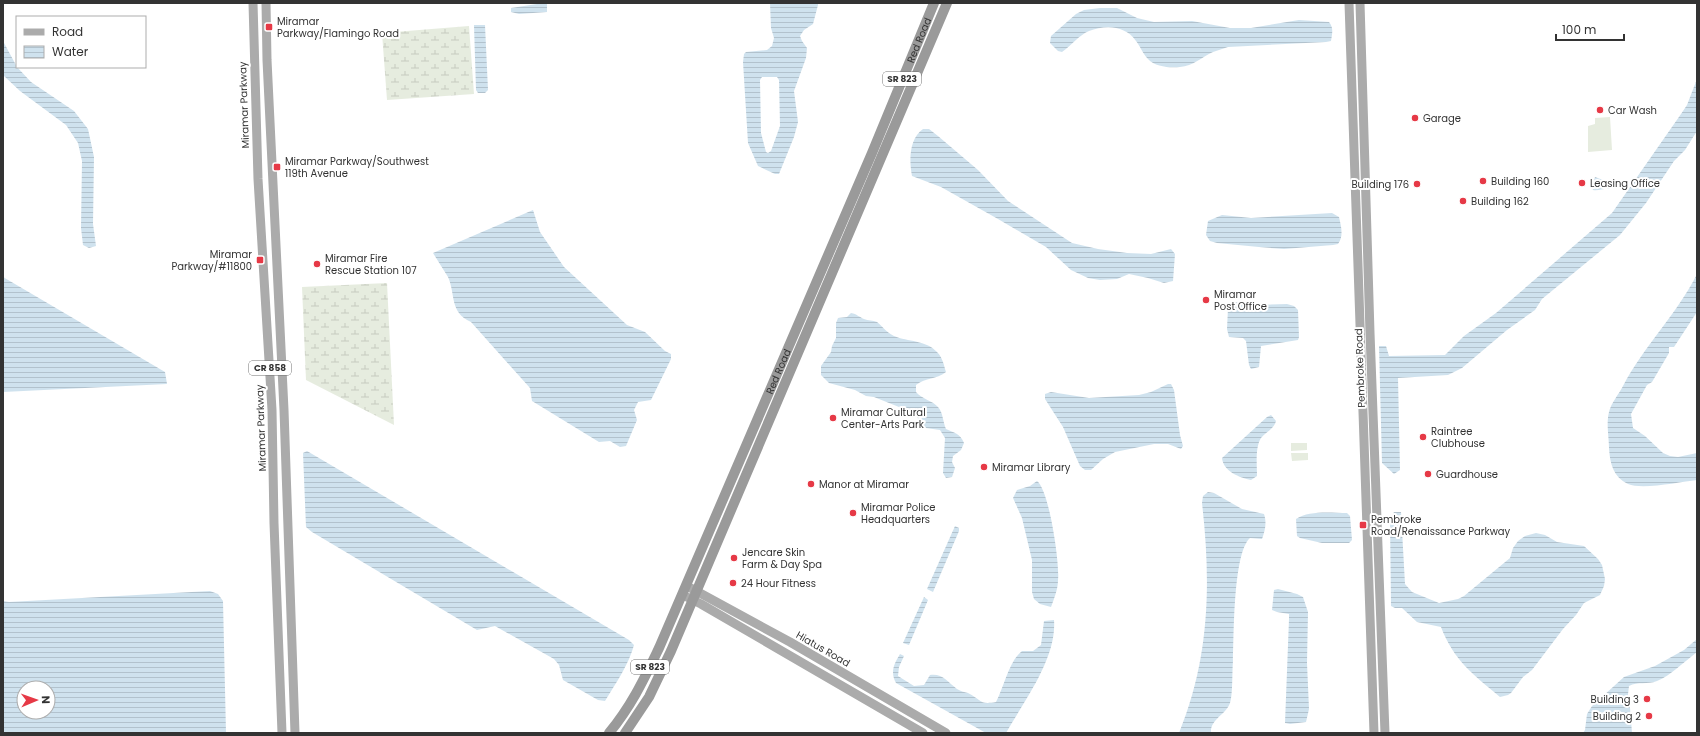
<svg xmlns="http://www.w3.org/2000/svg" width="1700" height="736" font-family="Poppins,sans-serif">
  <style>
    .green { fill: #e6ecdf }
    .wetland { fill: url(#wetland-marsh) }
    .water { fill: url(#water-rules); fill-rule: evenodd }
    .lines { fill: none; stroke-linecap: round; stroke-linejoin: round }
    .major { stroke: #ababab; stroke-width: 9 }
    .highway { stroke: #9a9a9a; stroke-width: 10 }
    .poi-dot { fill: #e63946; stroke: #fff; stroke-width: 1.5 }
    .labels { text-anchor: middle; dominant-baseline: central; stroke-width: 4; stroke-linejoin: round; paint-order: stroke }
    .shield { fill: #fff; stroke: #707070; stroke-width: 1 }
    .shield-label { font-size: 9px; font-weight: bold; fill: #333 }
    .poi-label { font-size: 10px; fill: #333; stroke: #fff; text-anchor: start }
    .street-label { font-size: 10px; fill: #333; stroke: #fff }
  </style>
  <defs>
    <pattern id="wetland-marsh" width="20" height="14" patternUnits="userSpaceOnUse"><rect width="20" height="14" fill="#e6ecdf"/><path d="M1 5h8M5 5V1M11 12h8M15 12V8" fill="none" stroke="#c6cbc0"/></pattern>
    <pattern id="water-rules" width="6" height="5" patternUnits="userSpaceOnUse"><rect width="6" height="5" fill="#cfe2ee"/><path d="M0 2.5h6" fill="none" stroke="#b2c2cd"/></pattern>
  </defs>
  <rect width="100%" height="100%" fill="#fff"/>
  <g class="green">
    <polygon points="1610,117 1612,150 1588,152 1588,126 1595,124 1595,118"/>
    <polygon points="1291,443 1307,443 1307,450 1291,451"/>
    <polygon points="1291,453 1308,453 1308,460 1292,461"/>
  </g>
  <g class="wetland">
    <polygon points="469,26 474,94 387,100 382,33"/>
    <polygon points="387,283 394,425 306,380 302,287"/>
  </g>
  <g class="water">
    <polygon points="537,3 547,3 547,12 519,14 511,12 511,8 537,4"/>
    <path d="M 770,3 L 818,3 L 818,5 L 813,24 L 804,30 L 800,36 L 802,41 L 807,48 L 806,58 L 794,91 L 798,122 L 794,137 L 779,174 L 775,174 L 758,166 L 748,143 L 743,62 L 744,54 L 746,52 L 767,50 L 772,46 L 774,38 L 771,28 ZM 762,77 L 777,77 L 779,80 L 780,126 L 771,151 L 768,153 L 766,152 L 761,133 L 760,80 Z"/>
    <path d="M 1100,8 L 1117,8 L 1137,18 L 1154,22 L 1192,21 L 1230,28 L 1251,28 L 1299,20 L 1329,22 C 1334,28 1332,34 1331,41 L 1326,42 L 1228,47 C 1223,49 1218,50 1213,52 C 1202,57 1193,66 1180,67 C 1170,68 1155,67 1148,59 C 1143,54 1140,46 1136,41 C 1125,25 1105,25 1089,31 C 1079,35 1071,46 1062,52 L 1058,51 L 1050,43 L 1051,36 L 1076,14 L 1084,10 Z"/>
    <polygon points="474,25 485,25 488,90 485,93 478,93 476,90"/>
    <polygon points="3,41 17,67 31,82 74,111 88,129 94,157 93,224 96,246 89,248 83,245 81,228 82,161 78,143 66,125 20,91 4,76"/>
    <polygon points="1697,79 1697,131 1685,150 1674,161 1646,203 1620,235 1542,299 1535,310 1507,330 1462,368 1448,375 1398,378 1400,470 1394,474 1382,463 1379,346 1386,346 1389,356 1445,355 1464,336 1496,313 1612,213 1681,114 1687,105"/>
    <path d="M 923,129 L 929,129 L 938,136 L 978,170 L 1008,201 L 1072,243 L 1098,249 L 1127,253 L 1151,254 L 1171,249 L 1175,254 L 1173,281 L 1164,283 L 1148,278 L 1129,274 L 1117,279 L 1100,280 L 1088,278 L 1071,270 L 1046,247 L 998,219 L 941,187 L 912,176 C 909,160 909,139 923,129 Z"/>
    <path d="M 1595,177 L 1611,183 L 1610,189 C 1604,188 1599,191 1593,190 L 1592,187 Z"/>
    <path d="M 533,210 L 540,232 L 564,267 L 627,325 L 645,332 L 665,351 L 671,354 L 671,359 L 651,400 L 638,402 L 634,410 L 637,420 L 626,446 L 620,447 L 610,441 L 599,442 L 532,401 L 530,388 L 471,322 C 449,312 456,295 448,277 C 443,269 438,261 433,253 Z"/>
    <path d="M 1332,213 L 1339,217 C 1341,226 1344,236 1338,244 L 1333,245 L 1284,249 L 1259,247 L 1217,243 L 1210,241 L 1206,235 L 1208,221 L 1222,215 L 1251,218 Z"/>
    <path d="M 1697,274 L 1697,312 L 1674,347 L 1669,347 L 1669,353 L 1652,382 L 1647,385 L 1631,414 L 1633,428 L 1645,436 L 1663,453 L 1670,456 L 1678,457 L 1697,453 L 1697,480 C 1680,482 1642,490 1628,484 C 1613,477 1610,463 1609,448 C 1609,437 1606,423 1609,412 C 1611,403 1619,394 1623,386 C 1644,346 1677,314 1697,274 Z"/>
    <polygon points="3,277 165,372 167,384 3,392"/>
    <polygon points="1234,302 1258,305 1287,304 1294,306 1298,310 1299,337 1298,340 1261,346 1259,367 1251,369 1249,365 1246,341 1243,338 1229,337 1227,329 1228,308"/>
    <path d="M 851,313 C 857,314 859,317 864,319 C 868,321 873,320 877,322 C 883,327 885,331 894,336 C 908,342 926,340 937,352 C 943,358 944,366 946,372 C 936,380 926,377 916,385 L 916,392 C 922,399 933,401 938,407 C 943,412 943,423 946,429 C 954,433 960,433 964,443 L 961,450 L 953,456 L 952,462 L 955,468 L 952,477 L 946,478 L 943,473 L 945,438 L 940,430 L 926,428 L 920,423 L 916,414 L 909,411 L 874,397 L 866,396 L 855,390 L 829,383 L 821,375 L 821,366 L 831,352 L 832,346 L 836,338 L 836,323 L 838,318 L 847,317 Z"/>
    <polygon points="1168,384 1171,384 1174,390 1180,435 1183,446 1181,449 1168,444 1154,444 1115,452 1103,459 1091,470 1085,470 1080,466 1063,427 1045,399 1045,394 1051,392 1089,398 1139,395 1151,392"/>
    <path d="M 1271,415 L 1276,421 C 1274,429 1266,432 1261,438 C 1255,447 1257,466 1257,476 L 1251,480 C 1240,478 1223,471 1222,458 L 1267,417 Z"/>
    <path d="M 307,451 L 629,640 L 634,645 C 629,664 616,683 605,701 L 598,700 L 563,680 L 559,665 L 554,659 L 495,626 L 477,630 L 312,532 L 306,527 L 303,453 Z"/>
    <path d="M 1037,481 C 1049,489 1060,564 1058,580 C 1058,589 1054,599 1051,607 L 1040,604 L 1034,599 L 1032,592 L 1032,560 L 1022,518 L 1013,498 L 1017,490 L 1030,486 Z"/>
    <path d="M 1208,492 L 1214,493 L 1242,509 L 1264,514 C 1267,523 1265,531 1262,539 L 1250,538 C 1233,553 1234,636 1233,661 C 1232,672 1233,694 1230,703 C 1226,715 1210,719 1211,733 L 1179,733 C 1210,658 1211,582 1202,503 L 1203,496 Z"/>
    <path d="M 1394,512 L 1401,512 L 1405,584 L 1412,592 L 1439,603 L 1458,599 L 1464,596 L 1510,558 L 1513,548 L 1518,541 L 1525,536 L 1536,533 L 1545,535 L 1557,542 L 1584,546 L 1598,559 L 1602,565 L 1605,579 L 1604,586 L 1600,595 L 1584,603 L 1576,615 L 1563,629 L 1532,670 L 1523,677 L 1511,693 L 1508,695 L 1500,697 C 1473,674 1454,661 1441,627 L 1417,622 L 1402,608 L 1395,608 L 1391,606 L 1390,520 Z"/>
    <path d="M 1347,513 L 1350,516 L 1352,540 L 1349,543 L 1322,543 L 1300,538 L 1297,536 L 1296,519 C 1309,510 1332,513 1347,513 Z"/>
    <polygon points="955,526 959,528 959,531 933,592 927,589"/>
    <polygon points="1278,589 1297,594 1303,597 1308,612 1307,663 1309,709 1306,722 1290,724 1285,723 1289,619 1289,614 1277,612 1272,610 1274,590"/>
    <path d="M 210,591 L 218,594 L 223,601 L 226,733 L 3,733 L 3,601 L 9,602 ZM 24,688 L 48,688 L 48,712 L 24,712 Z"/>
    <polygon points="924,597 928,600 909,645 903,643"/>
    <path d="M 1054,620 C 1057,658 1024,701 1006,733 L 986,733 L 896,683 C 890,672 894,664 900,654 L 904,656 L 899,667 L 898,676 L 914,686 L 924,685 L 930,675 C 942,673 948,682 957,689 C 960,691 964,692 968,693 C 982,700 979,705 996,702 C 1004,687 1009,661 1022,651 L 1033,651 L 1041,645 L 1044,621 Z"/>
    <path d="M 1697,639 L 1697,652 C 1685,661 1670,676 1657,681 C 1647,685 1638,681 1629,686 L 1628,694 L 1630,708 L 1632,733 L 1583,733 L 1585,730 L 1587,714 L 1592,706 L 1624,677 L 1655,666 L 1684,650 Z"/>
  </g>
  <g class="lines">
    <g class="major">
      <polyline points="253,3 258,179 272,410 274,523 282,733"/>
      <polyline points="266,3 267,60 284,410 295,733"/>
      <polyline points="1349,3 1374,733"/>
      <polyline points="1360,3 1370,333 1385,733"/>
      <polyline points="687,586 790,642 946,733"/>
      <polyline points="683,595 701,604 923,733"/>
    </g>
    <g class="highway">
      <path id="s1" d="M 609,733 C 632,705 644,679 659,648 L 872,153 L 934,3"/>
      <polyline points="625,733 649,697 671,651 947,3"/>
    </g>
  </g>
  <g class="poi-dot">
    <rect x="265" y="23" width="8" height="8" rx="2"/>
    <circle cx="1600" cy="110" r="4"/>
    <circle cx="1415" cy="118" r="4"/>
    <rect x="273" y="163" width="8" height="8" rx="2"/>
    <circle cx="1483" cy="181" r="4"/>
    <circle cx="1582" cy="183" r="4"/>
    <circle cx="1417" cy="184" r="4"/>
    <circle cx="1463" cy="201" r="4"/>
    <rect x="256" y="256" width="8" height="8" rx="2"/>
    <circle cx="317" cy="264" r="4"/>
    <circle cx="1206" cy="300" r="4"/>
    <circle cx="833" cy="418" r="4"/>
    <circle cx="1423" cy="437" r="4"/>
    <circle cx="984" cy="467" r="4"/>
    <circle cx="1428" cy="474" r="4"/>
    <circle cx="811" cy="484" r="4"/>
    <circle cx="853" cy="513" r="4"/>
    <rect x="1359" y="521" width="8" height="8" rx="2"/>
    <circle cx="734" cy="558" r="4"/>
    <circle cx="733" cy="583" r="4"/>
    <circle cx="1647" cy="699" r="4"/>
    <circle cx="1649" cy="716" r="4"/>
  </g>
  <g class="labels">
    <g class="shield">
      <rect x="883" y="72" width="38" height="14" rx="3"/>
      <rect x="249" y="361" width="42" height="14" rx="3"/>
      <rect x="631" y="660" width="38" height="14" rx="3"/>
    </g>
    <g class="shield-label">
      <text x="902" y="79">SR 823</text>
      <text x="270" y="368">CR 858</text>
      <text x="650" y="667">SR 823</text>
    </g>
    <g class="poi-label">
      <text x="277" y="21">Miramar<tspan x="277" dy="12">Parkway/Flamingo Road</tspan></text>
      <text x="1608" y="110">Car Wash</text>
      <text x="1423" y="118">Garage</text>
      <text x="285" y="161">Miramar Parkway/Southwest<tspan x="285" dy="12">119th Avenue</tspan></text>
      <text x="1491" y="181">Building 160</text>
      <text x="1590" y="183">Leasing Office</text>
      <text x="1409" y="184" text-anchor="end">Building 176</text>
      <text x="1471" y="201">Building 162</text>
      <text x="252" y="254" text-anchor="end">Miramar<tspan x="252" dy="12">Parkway/#11800</tspan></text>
      <text x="325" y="258">Miramar Fire<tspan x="325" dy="12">Rescue Station 107</tspan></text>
      <text x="1214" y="294">Miramar<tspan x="1214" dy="12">Post Office</tspan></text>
      <text x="841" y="412">Miramar Cultural<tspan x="841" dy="12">Center-Arts Park</tspan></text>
      <text x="1431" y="431">Raintree<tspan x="1431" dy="12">Clubhouse</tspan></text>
      <text x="992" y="467">Miramar Library</text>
      <text x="1436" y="474">Guardhouse</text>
      <text x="819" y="484">Manor at Miramar</text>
      <text x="861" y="507">Miramar Police<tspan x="861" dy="12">Headquarters</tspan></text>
      <text x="1371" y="519">Pembroke<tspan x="1371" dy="12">Road/Renaissance Parkway</tspan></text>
      <text x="742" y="552">Jencare Skin<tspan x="742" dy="12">Farm &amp; Day Spa</tspan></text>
      <text x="741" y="583">24 Hour Fitness</text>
      <text x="1639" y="699" text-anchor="end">Building 3</text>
      <text x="1641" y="716" text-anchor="end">Building 2</text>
    </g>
    <g class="street-label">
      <text stroke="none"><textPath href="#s1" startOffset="760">Red Road</textPath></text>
      <text transform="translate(244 105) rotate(-92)">Miramar Parkway</text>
      <text transform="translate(1360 368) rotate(-92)">Pembroke Road</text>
      <text stroke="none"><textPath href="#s1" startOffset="400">Red Road</textPath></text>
      <text transform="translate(261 428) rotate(-92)">Miramar Parkway</text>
      <text transform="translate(823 649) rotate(30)">Hiatus Road</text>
    </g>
  </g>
  <rect width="1700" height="736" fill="none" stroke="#333333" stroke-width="8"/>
  <rect x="16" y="16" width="130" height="52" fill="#ffffff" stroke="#adadad"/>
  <rect x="24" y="29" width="20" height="6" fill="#ababab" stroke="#adadad"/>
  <text x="52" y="36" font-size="12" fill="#333333">Road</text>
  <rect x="24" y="46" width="20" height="12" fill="url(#water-rules)" stroke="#adadad"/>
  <text x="52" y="56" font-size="12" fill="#333333">Water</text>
  <g transform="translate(36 700) rotate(88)"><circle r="19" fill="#ffffff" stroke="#adadad"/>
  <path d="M0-3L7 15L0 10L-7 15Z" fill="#e63946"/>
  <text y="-6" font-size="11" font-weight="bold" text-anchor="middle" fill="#333333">N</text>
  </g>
  <path d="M1556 34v6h68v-6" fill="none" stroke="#333333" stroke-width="2"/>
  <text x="1562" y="34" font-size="12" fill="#333333" stroke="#ffffff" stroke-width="3" paint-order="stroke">100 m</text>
</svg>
